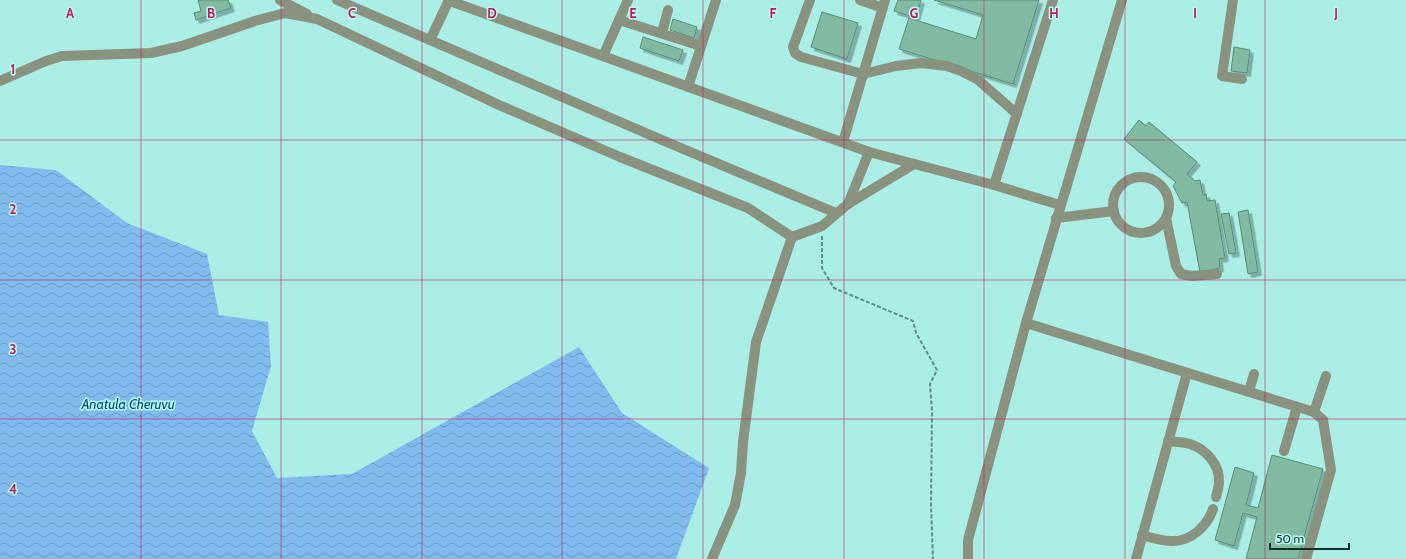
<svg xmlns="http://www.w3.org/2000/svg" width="1406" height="559" font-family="Cabin,sans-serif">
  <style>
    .water { fill: url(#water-waves) }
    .building { fill: #81baa1; stroke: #568d76; filter: url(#shadow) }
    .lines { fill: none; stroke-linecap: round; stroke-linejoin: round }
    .path { stroke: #5f8f89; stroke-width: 2; stroke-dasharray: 4 2; stroke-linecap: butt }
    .minor { stroke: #89927e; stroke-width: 10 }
    .grid { fill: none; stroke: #c2185b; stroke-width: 1; stroke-opacity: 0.55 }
    .labels { text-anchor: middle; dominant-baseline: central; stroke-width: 3; stroke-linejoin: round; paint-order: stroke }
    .water-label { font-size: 14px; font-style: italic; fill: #034a78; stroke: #b6faf2 }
    .grid-label { font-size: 13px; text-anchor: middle; font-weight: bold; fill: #c2185b; stroke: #b6faf2; stroke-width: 3; stroke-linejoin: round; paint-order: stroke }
  </style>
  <defs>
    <pattern id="water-waves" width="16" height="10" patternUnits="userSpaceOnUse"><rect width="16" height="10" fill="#81bbee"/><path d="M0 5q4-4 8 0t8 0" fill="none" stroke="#6898c1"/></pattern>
    <filter id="shadow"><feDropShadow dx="3.5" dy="3.5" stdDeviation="0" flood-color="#0004"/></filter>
  </defs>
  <rect width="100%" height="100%" fill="#a9ede4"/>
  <polygon class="water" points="0,165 56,170 127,223 207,254 219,315 268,322 271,366 252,431 277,478 352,474 579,347 622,413 709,468 676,559 0,559"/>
  <g class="building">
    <polygon points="198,0 228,0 231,8 196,20 194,13 201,11"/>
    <polygon points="898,0 921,0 916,18 894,11"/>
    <polygon points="934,0 1039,0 1013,84 899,49 909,18 976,39 983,15"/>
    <polygon points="822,12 858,23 847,59 811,47"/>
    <polygon points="673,19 697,27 694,38 670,30"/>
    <polygon points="643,37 683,50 679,61 640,48"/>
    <polygon points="1234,47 1250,50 1247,73 1231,71"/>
    <polygon points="1139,120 1146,126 1149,122 1197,162 1187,174 1195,181 1200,180 1203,195 1206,194 1207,201 1215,200 1225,258 1219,259 1220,268 1200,272 1187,202 1182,203 1173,186 1176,182 1124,139"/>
    <polygon points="1248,210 1258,272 1248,274 1238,212"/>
    <polygon points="1229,213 1236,253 1229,254 1221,214"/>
    <polygon points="1272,455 1323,469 1298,559 1246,559 1257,517 1243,513 1234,546 1215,540 1235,467 1254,473 1246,505 1258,508"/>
  </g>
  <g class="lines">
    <polyline class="path" points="822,236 822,268 834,288 913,321 916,333 937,370 930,384 932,411 931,504 933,559"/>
    <g class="minor">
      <polyline points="280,0 307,14"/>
      <polyline points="337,0 669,143 836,213"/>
      <polyline points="810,0 793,47 795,53 801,57 863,74 896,66 921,63 947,66 961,71 977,79 1017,114"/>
      <polyline points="860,0 883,8"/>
      <polyline points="1233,0 1222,76 1242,79"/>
      <polyline points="450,1 869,152 994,185 1060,205"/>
      <polyline points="619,20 701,46"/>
      <polyline points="662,33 668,10"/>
      <polyline points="430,40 449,0"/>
      <polyline points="603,56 628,0"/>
      <polyline points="0,81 46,61 62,56 151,53 182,46 255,21 285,13 317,19 499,105 620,157 748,208 792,237"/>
      <polyline points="688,87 716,0"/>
      <polyline points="843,142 885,0"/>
      <circle cx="1141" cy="205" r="28"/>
      <polyline points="994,185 1053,0"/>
      <polyline points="848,204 914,164"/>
      <polyline points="1056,218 1114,211"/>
      <polyline points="1166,218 1176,266 1181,274 1192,276 1217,274"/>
      <polyline points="1026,323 1314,412 1326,376"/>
      <polyline points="1249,391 1254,374"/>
      <path d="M 1168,441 C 1175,442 1183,442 1190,444 C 1206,449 1220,465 1219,482 C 1219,487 1217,492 1216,497"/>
      <polyline points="1284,451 1297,407"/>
      <path d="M 1142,535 C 1152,538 1161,541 1171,541 C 1191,542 1207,526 1213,509"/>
      <polyline points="712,559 735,505 741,473 743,442 756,342 792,237 822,226 848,204 869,152"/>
      <polyline points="968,559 968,540 1026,323 1122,0"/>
      <polyline points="1136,559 1187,373"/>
      <polyline points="1306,559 1331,470 1323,420 1314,412"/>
    </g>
  </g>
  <path class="grid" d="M 141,0 L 141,559M 281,0 L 281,559M 422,0 L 422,559M 562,0 L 562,559M 703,0 L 703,559M 844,0 L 844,559M 984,0 L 984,559M 1125,0 L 1125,559M 1265,0 L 1265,559M 0,140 L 1406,140M 0,280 L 1406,280M 0,419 L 1406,419"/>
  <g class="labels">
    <g class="water-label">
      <text x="128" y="404">Anatula Cheruvu</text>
    </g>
  </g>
  <g class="grid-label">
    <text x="70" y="18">A</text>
    <text x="211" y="18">B</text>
    <text x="352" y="18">C</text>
    <text x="492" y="18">D</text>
    <text x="633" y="18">E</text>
    <text x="773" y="18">F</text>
    <text x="914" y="18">G</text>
    <text x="1054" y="18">H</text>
    <text x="1195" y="18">I</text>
    <text x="1336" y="18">J</text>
    <text x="13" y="74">1</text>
    <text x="13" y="214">2</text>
    <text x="13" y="354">3</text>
    <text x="13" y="494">4</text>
  </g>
  <path d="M1270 543v6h79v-6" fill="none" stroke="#132f2c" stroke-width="2"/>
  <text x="1276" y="543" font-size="12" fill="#132f2c" stroke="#b6faf2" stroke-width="3" paint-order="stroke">50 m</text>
</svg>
